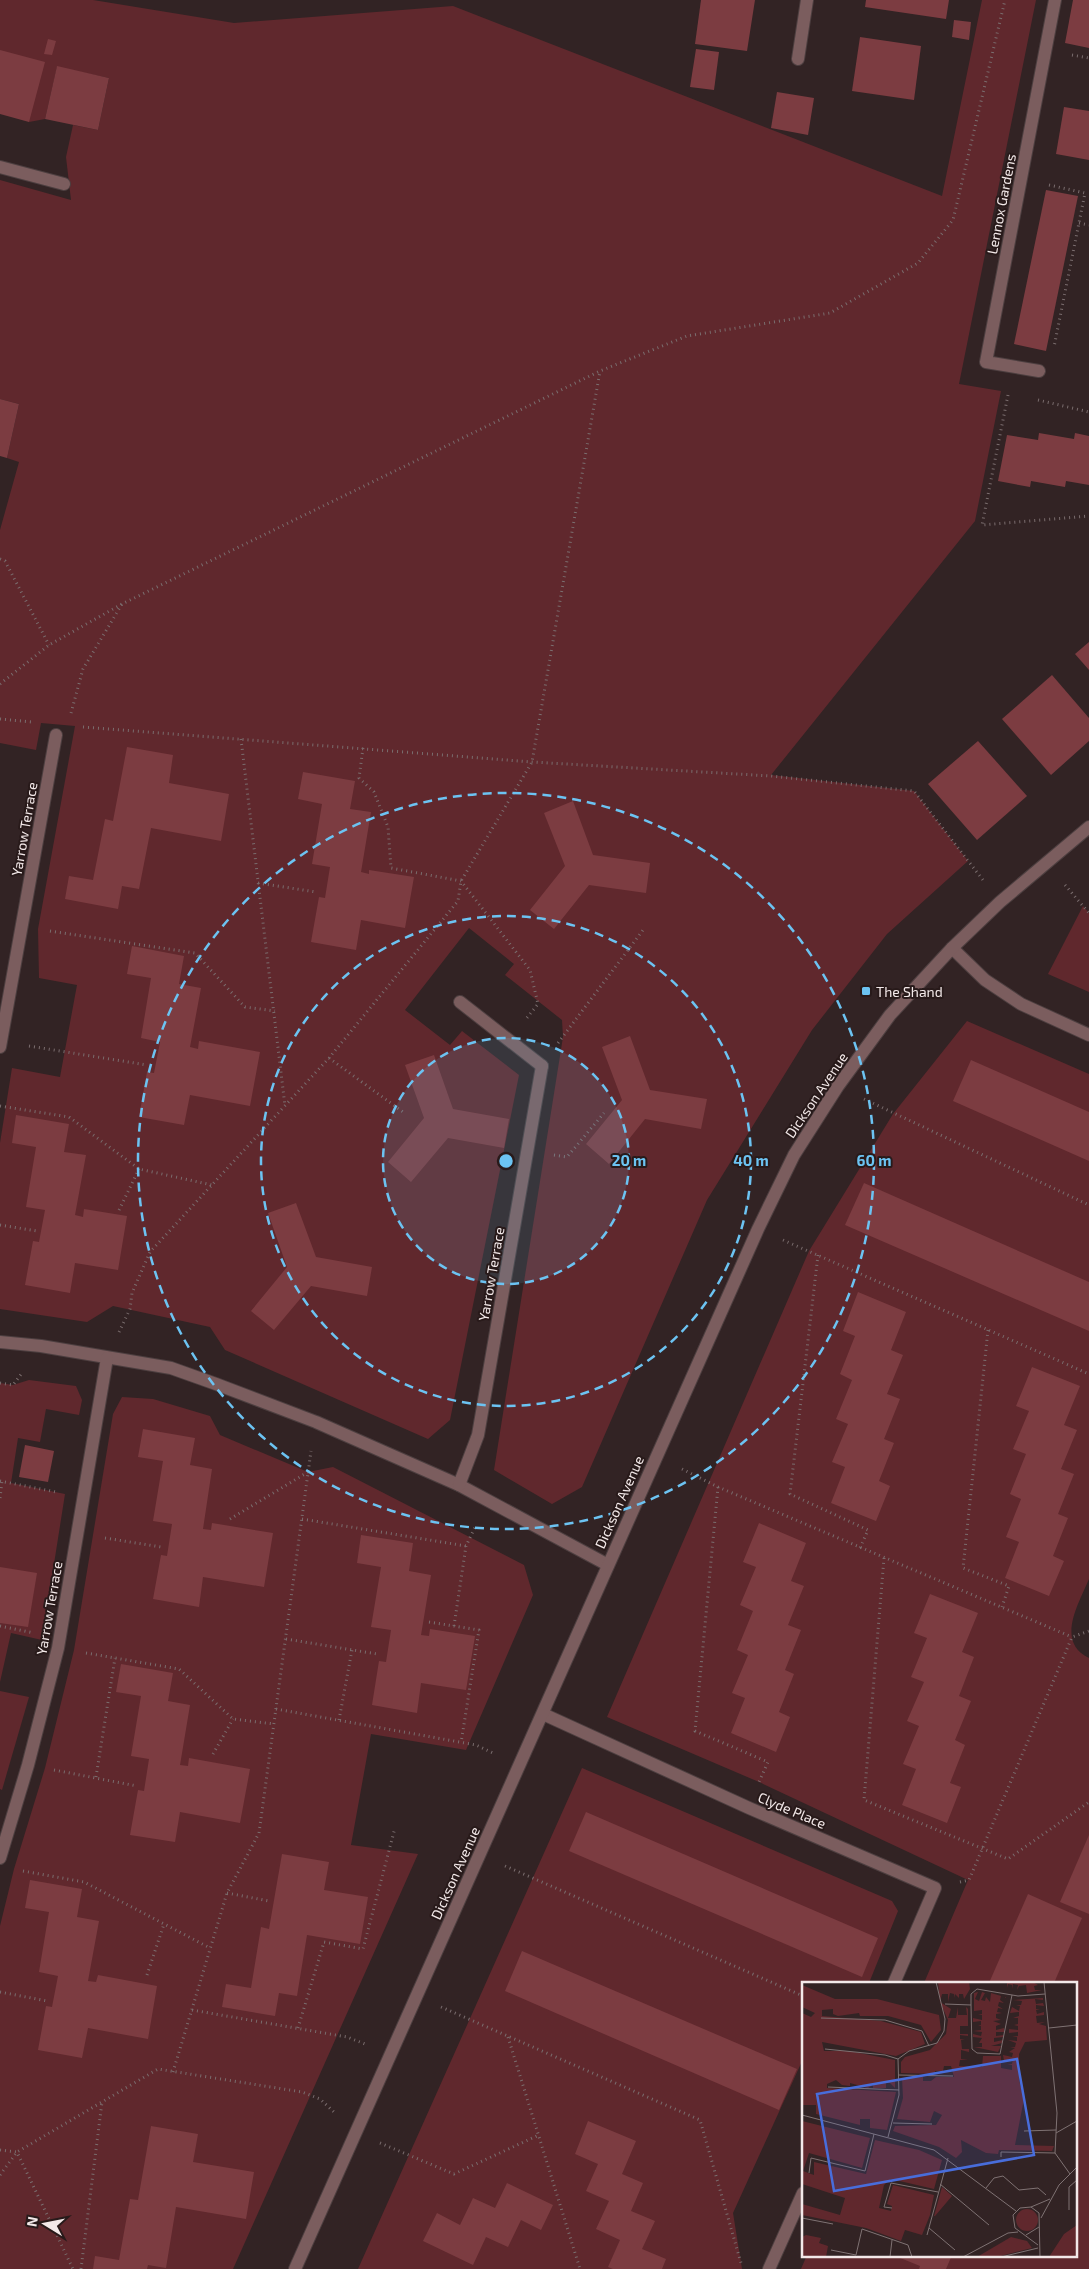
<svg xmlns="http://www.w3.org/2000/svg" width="1089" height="2269" font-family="'Exo 2',sans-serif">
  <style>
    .green { fill: #60282d }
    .building { fill: #7c3c41 }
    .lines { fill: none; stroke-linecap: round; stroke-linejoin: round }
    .service-casing { stroke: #4d3f40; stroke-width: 14 }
    .minor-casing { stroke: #4d3f40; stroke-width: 14 }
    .tertiary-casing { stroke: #4d3f40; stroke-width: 14 }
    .path { stroke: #7a6d6e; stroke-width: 3; stroke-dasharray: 1 4; stroke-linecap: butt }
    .service { stroke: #7b5d5e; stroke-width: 12 }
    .minor { stroke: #7b5d5e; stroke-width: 12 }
    .tertiary { stroke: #7b5d5e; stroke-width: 12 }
    .ring { fill: none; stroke: #6cc3f2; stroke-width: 2.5; stroke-dasharray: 9 6 }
    .poi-dot { fill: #6cc3f2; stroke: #281a1a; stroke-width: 2 }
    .labels { text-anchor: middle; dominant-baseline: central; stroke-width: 4; stroke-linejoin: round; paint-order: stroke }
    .street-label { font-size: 14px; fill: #f3e9e9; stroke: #281a1a }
    .poi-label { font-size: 14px; fill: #f3e9e9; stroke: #281a1a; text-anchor: start }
    .inset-road { fill: none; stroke: #7f7273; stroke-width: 1 }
    .view { fill: #486ddb; fill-opacity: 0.15; stroke: #486ddb; stroke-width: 2.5 }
    .inset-edge { fill: none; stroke: #f3e9e9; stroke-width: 2.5 }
    .centre { fill: #6cc3f2; stroke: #281a1a; stroke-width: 2.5 }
    .ring-label { font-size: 15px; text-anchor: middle; font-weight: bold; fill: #6cc3f2; stroke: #281a1a; stroke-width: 4; stroke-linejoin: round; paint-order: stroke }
  </style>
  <rect width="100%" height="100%" fill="#322324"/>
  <g class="green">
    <polygon points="0,0 93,0 234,23 453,6 942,196 982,0 1036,0 959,384 1001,391 975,521 771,775 914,791 968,861 887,934 812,1030 707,1200 582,1487 552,1504 494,1470 563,1037 562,1020 505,975 514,964 469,928 405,1010 450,1045 462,1031 519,1075 450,1420 428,1439 225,1350 210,1327 113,1306 87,1322 0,1309 0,1143 12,1068 60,1077 77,985 39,978 38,929 75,726 41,723 36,750 0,743 0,530 19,462 7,458 19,404 0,399 0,180 71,200 66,157 73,125 98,130 109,78 57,67 45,119 29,122 0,50"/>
    <polygon points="1083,906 1089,913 1089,992 1048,974"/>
    <path d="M 967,1021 L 1089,1074 L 1089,1579 C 1079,1603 1055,1642 1089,1658 L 1089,2269 L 801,2269 L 807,2255 L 1075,2255 L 1075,1983 L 924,1983 L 968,1880 L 759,1782 L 607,1717 L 809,1251 L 893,1114 Z"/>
    <polygon points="29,1380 76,1386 82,1400 79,1415 46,1409 40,1442 18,1438 11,1483 65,1494 42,1640 11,1633 0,1682 0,1383 13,1385"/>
    <polygon points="122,1397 153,1399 210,1416 220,1435 308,1472 333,1467 524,1565 533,1595 466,1750 371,1734 351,1845 418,1854 233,2269 0,2269 0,1926 14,1869 45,1768 74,1650 113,1414"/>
    <polygon points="0,1691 29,1697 2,1790 0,1789"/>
    <polygon points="582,1768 892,1901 898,1911 869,1983 803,1983 803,2059 733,2213 742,2269 358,2269"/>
  </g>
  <g class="building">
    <polygon points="701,0 755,0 747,51 695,44"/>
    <polygon points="866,0 949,0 946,19 865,7"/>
    <polygon points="1073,0 1089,0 1089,48 1065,43"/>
    <polygon points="954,20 971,22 969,40 952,37"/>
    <polygon points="860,37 921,46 914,100 852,91"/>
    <polygon points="48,39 56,41 52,55 44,54"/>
    <polygon points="696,49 719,52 714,90 690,87"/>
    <polygon points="0,50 45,62 29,122 0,114"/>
    <polygon points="57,66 109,78 98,130 45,119"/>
    <polygon points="777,92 814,98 808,135 771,128"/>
    <polygon points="1064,107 1089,111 1089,160 1056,154"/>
    <polygon points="1046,190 1078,196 1046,351 1014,344"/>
    <polygon points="0,399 19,404 7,458 0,456"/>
    <polygon points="1039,433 1074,439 1075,433 1089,436 1089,485 1066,481 1065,487 1031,481 1030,487 998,481 1007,435 1038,440"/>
    <polygon points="1089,642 1089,670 1075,654"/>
    <polygon points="1052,675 1089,718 1089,741 1051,775 1002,719"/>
    <polygon points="978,741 1027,796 977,840 928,784"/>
    <polygon points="127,747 173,755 169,783 229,794 221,841 151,828 139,889 122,886 118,909 65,899 69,876 93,880 105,819 113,821"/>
    <polygon points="303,772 355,781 350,809 371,812 361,872 369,874 369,870 414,877 405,928 361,920 356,950 311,942 319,897 325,898 330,867 312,864 322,804 298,799"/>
    <polygon points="573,801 593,855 650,863 646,893 589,885 554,929 530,910 565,866 544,813"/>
    <polygon points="132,946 184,956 179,984 201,988 190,1047 198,1049 199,1041 260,1052 250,1106 190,1095 184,1125 139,1117 147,1072 154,1073 160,1042 141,1038 151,978 127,974"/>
    <polygon points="630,1036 650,1090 707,1099 701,1129 645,1119 609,1164 586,1144 622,1100 602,1047"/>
    <polygon points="434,1055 453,1109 509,1119 504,1148 448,1138 411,1182 388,1162 424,1118 405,1065"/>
    <polygon points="971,1060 1089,1112 1089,1161 953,1101"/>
    <polygon points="16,1115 69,1124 64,1152 86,1155 75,1215 83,1217 84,1209 127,1216 118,1270 75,1263 70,1293 25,1285 33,1241 39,1242 45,1210 26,1207 36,1147 12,1143"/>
    <polygon points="864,1183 1089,1282 1089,1331 845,1225"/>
    <polygon points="296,1203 316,1257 372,1267 367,1296 311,1286 274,1330 251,1311 287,1267 268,1213"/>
    <polygon points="858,1292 906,1312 891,1350 903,1355 887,1394 900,1399 884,1439 894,1443 879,1481 890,1486 876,1521 831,1503 845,1467 832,1462 848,1424 836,1419 852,1380 840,1374 855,1336 843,1331"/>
    <polygon points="1032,1367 1080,1386 1064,1425 1077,1430 1061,1469 1074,1474 1058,1514 1068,1518 1053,1556 1064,1561 1049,1596 1005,1578 1019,1542 1006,1537 1021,1499 1010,1494 1026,1454 1013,1449 1029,1411 1016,1406"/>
    <polygon points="143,1429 195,1438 190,1465 212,1469 203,1529 211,1530 212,1523 273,1533 264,1587 203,1577 199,1607 153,1599 161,1555 167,1556 172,1524 153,1521 163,1461 138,1457"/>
    <polygon points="25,1445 54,1451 48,1482 19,1477"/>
    <polygon points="759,1523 806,1543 791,1581 804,1586 788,1625 801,1630 785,1670 794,1674 779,1712 790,1717 776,1752 731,1733 745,1698 732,1693 748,1655 737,1650 753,1611 740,1605 756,1567 743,1562"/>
    <polygon points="361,1535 413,1543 409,1571 431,1575 421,1635 429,1636 430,1629 475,1636 466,1690 421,1683 417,1713 372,1705 379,1661 386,1662 391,1630 371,1627 381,1567 357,1563"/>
    <polygon points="0,1567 37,1573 28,1627 0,1623"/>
    <polygon points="930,1594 978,1613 962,1652 974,1657 959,1696 971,1701 955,1740 965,1745 950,1783 961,1787 947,1823 902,1805 916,1769 903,1764 919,1726 907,1721 924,1682 911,1677 927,1638 914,1633"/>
    <polygon points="121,1664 173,1673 168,1701 190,1705 180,1765 188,1766 189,1758 250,1769 240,1823 180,1812 175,1842 130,1835 138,1790 144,1791 149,1759 131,1756 141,1696 116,1692"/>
    <polygon points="586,1812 878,1938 862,1977 569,1851"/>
    <polygon points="1089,1835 1089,1914 1060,1902"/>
    <polygon points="282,1854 329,1862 324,1890 368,1897 360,1944 307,1935 297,1996 279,1993 275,2016 222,2007 226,1984 251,1988 261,1927 269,1929"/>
    <polygon points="30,1880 82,1889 77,1917 99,1921 88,1981 96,1982 98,1975 157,1986 148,2039 88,2028 82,2058 38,2050 46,2006 52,2007 58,1976 39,1972 49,1912 25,1908"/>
    <polygon points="1028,1894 1082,1918 1054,1983 989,1983"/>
    <polygon points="522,1951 797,2069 779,2110 505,1991"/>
    <polygon points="588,2121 636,2141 622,2174 643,2183 631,2211 655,2221 642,2249 666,2259 662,2269 613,2269 608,2267 620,2240 596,2229 609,2201 586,2191 598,2164 575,2154"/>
    <polygon points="151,2126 198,2134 193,2162 254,2172 246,2219 176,2207 166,2268 148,2265 147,2269 93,2269 95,2256 119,2260 130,2199 138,2200"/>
    <polygon points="507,2183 553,2205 541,2230 521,2220 508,2247 486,2237 473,2265 423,2241 437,2213 460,2225 473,2198 495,2208"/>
    <polygon points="893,2255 952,2255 946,2269 919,2269 920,2266"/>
  </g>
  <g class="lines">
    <g class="service-casing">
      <g id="service">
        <polyline points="0,167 64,184"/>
        <polyline points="460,1002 542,1066"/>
      </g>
    </g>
    <g class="minor-casing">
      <g id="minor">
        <polyline points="798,59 807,0"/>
        <polyline points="1039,371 986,362 1055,0"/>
        <polyline points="952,948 985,980 1021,1004 1089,1035"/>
        <polyline points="0,1047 56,735"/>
        <polyline points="0,1342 41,1346 171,1368 216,1384 316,1422 459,1485 608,1565"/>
        <polyline points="459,1485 478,1435 542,1066"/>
        <polyline points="543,1714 749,1808 935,1888 894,1983"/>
        <polyline points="0,1858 28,1765 58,1648 107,1358"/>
        <polyline points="769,2269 803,2193"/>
      </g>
    </g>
    <g class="tertiary-casing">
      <polyline id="tertiary" points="295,2269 758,1229 794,1155 838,1086 890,1015 952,948 1000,902 1089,827"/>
    </g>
    <g class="path">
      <polyline points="1072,55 1089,58"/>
      <polyline points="1049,185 1085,193 1054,347"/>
      <polyline points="1079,223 1089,225"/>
      <polyline points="1008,395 982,525 1089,516"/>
      <polyline points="1038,400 1089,412"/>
      <polyline points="0,559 5,561 49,645"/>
      <polyline points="0,684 49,645 122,604 600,371 687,336 830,313 918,263 953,220 1005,0"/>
      <polyline points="71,713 83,669 122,604"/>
      <polyline points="0,719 32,722"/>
      <polyline points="83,727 532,762 771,776 914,791 983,880"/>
      <polyline points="241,739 285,1106"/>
      <polyline points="363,748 359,778 374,792 388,827 391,868 461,881 530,970 538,1004 526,1019"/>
      <polyline points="258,883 316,892"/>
      <polyline points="1065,885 1089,913"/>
      <polyline points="50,931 195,953 245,1007 275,1011"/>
      <polyline points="558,1043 643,930"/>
      <polyline points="29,1046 147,1065"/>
      <polyline points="329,1058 403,1112"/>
      <polyline points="864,1099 1089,1205"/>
      <polyline points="0,1106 69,1117 139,1169 212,1185"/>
      <polyline points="554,1155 567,1157 604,1113"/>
      <polyline points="119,1210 139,1169"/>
      <polyline points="0,1225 37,1231"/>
      <polyline points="783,1240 1089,1374"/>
      <polyline points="818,1255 790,1494 868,1530 860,1548"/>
      <polyline points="988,1330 963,1568 1009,1586 1002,1607"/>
      <polyline points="119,1332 130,1309 132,1293 150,1252 329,1058 458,901 461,881 532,762 600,371"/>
      <polyline points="0,1383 13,1385 22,1373"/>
      <polyline points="682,1469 718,1487 1072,1637"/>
      <polyline points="0,1481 56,1492"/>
      <polyline points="718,1487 695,1731 768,1762 759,1782"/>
      <polyline points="0,1498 2,1481"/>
      <polyline points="230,1519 308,1472"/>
      <polyline points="302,1519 466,1546"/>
      <polyline points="105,1538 161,1547"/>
      <polyline points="884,1558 864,1800 1008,1859 1089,1802"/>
      <polyline points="429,1622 479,1630 461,1743"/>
      <polyline points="0,1626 34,1633"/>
      <polyline points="454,1626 466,1546 476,1525"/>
      <polyline points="286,1639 377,1654"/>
      <polyline points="86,1653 179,1669 233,1719 274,1724"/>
      <polyline points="276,1709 476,1745 493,1753"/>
      <polyline points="339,1720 352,1650"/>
      <polyline points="213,1754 233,1719"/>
      <polyline points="54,1770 137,1786"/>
      <polyline points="96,1777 115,1658"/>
      <polyline points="505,1866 803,1996"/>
      <polyline points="23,1871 84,1882 210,1948"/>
      <polyline points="960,1882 969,1880 1072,1637 1089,1631"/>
      <polyline points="227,1893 269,1901"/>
      <polyline points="147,1975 164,1924"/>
      <polyline points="0,1992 47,2001"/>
      <polyline points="441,2007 700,2120 741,2263"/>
      <polyline points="192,2010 347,2037 365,2044"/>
      <polyline points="298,2028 324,1942 363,1949 395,1828"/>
      <polyline points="508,2037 580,2269"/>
      <polyline points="173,2072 227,1893 259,1833 311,1451"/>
      <polyline points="380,2143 454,2174 539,2135"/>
      <polyline points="0,2150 17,2152 73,2269"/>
      <polyline points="0,2175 17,2152 158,2069 302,2092 320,2099 334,2112"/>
      <polyline points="81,2269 102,2102"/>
    </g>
    <use href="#service" class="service"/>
    <use href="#minor" class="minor"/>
    <use href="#tertiary" class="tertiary"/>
  </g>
  <circle cx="506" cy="1161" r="123" fill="#6cc3f2" fill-opacity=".12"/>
  <g class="ring">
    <circle cx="506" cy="1161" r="123"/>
    <circle cx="506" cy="1161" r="245"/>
    <circle cx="506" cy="1161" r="368"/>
  </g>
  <rect class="poi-dot" x="861" y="986" width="10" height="10" rx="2.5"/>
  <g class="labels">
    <g class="street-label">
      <text transform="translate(1001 204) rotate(-79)">Lennox Gardens</text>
      <text transform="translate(24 829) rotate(-80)">Yarrow Terrace</text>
      <text transform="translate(816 1095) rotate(-56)">Dickson Avenue</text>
      <text transform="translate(491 1274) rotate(-80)">Yarrow Terrace</text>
      <text transform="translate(619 1502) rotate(-66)">Dickson Avenue</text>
      <text transform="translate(49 1608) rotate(-80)">Yarrow Terrace</text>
      <text transform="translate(792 1810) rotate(23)">Clyde Place</text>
      <text transform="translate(455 1873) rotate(-66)">Dickson Avenue</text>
    </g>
    <g class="poi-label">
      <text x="876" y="991">The Shand</text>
    </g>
  </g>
  <g transform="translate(802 1982)">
    <rect width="275" height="275" fill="#322324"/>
    <path d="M 136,0 L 167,0 L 168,7 L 162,17 L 161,12 L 157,12 L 157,16 L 153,12 L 152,16 L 152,12 L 148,11 L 146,20 L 146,12 L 140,12 L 138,20 L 149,27 L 146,36 L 154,36 L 156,25 L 156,33 L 165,33 L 164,25 L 166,27 L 166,44 L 158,44 L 158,52 L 166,52 L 166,54 L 158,53 L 158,57 L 163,58 L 159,58 L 160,67 L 167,67 L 167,70 L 159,68 L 159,77 L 166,78 L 158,78 L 157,84 L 180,85 L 181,74 L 199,74 L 199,86 L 210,88 L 210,83 L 205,82 L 210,82 L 211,77 L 202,79 L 201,73 L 210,75 L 211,71 L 207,70 L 213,66 L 208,65 L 213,65 L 214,61 L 206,58 L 215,59 L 215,55 L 210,54 L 216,54 L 216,50 L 207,51 L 207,47 L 216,48 L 216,44 L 212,43 L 216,42 L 216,36 L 211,36 L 217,34 L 217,30 L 208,31 L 210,25 L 217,29 L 218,24 L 214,23 L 219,23 L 220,19 L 211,18 L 241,16 L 241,18 L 233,17 L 234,22 L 241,21 L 242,24 L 234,23 L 234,27 L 238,27 L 234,28 L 235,32 L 242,30 L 242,33 L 234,34 L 235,41 L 243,40 L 237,42 L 244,44 L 245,58 L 223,60 L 217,72 L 217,98 L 222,117 L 213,163 L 252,164 L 250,169 L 197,168 L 196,172 L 184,171 L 159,158 L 160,170 L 154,176 L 137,165 L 91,149 L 93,144 L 134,143 L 140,133 L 132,129 L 128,140 L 95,137 L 101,116 L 100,96 L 121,95 L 121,99 L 129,99 L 134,95 L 152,95 L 149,84 L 142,84 L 141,89 L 133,89 L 133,92 L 99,91 L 99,80 L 103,75 L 128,68 L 144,52 L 146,38 L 138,20 ZM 200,0 L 231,0 L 236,3 L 232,4 L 233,8 L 240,8 L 225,11 L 224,3 L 217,4 L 215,8 L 216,3 L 211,2 L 210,7 L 210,3 L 206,2 L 205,6 L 205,1 ZM 0,3 L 33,17 L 75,17 L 137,33 L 139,48 L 129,60 L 119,43 L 86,34 L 58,34 L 57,31 L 36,34 L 31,32 L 31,27 L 20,28 L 20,34 L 79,39 L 119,50 L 123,62 L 94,74 L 20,60 L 22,69 L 47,69 L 93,78 L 93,106 L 88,101 L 84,101 L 84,106 L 71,106 L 71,103 L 66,106 L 48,101 L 48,104 L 40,103 L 34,98 L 25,102 L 25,106 L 94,110 L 85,148 L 68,146 L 68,137 L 58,137 L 58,143 L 14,132 L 14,123 L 0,123 L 0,31 L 9,35 L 13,31 L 0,25 ZM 176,10 L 173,17 L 177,19 L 180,10 L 183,11 L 179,18 L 183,19 L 184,15 L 188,20 L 189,11 L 206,16 L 199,14 L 198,18 L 202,21 L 197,20 L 196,24 L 201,27 L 196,26 L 195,30 L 200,31 L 194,32 L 194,36 L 199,38 L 191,39 L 199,42 L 194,44 L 194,48 L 202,46 L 202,50 L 194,50 L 194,54 L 202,53 L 201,55 L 192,56 L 192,60 L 201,58 L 200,61 L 189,64 L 199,64 L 196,70 L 172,65 L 180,65 L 180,61 L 177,61 L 180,56 L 171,55 L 171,52 L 179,54 L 180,50 L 171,49 L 179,48 L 179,44 L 176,44 L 179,43 L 179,39 L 171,40 L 171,36 L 180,38 L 180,33 L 176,33 L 180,32 L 180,28 L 172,29 L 172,11 ZM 0,139 L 68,156 L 60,186 L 7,171 L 1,189 L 9,192 L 12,193 L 12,180 L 64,192 L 73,158 L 117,168 L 140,178 L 132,207 L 89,197 L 82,203 L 77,226 L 89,229 L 90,224 L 85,222 L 91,203 L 132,213 L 128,233 L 120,253 L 103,248 L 99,259 L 64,246 L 0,233 L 0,222 L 38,233 L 43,216 L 0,202 ZM 140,205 L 150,214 L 133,234 L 132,234 ZM214 238a11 11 0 1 1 22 0a11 11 0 1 1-22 0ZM 275,243 L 275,275 L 247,275 L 262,252 ZM 4,253 L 19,256 L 17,261 L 26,264 L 24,275 L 0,275 L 0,255 ZM 209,255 L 225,259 L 230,266 L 195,275 L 175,275 Z" fill="#60282d"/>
    <path class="inset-road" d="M 242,0 L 255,131 L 253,171 L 268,192M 143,22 L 169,23 L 169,12 L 175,7 L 216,14 L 243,12M 169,23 L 170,67 L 175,71 L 198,72 L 210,13M 19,36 L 83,38 L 120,49 L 127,64M 247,46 L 275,43M 23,67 L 83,73 L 96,77M 96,93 L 151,94M 26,105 L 97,108M 0,133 L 132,168 L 214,229M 91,141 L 130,142M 222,149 L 254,148M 254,151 L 275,139M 86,155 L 97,113 L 96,77 L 107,69 L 135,61 L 142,49 L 143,37 L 134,0M 199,175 L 199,170 L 253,171M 7,191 L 9,176 L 63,189 L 72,152M 138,202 L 187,243M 184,206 L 192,196 L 201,194 L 217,208 L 236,206 L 244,213M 229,225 L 248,217M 90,226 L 82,225 L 89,201 L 136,210M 267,228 L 267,205 L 275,198M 0,236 L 31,242M 239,236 L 257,203 L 275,185M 127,246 L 153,268M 125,253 L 146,176M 224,253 L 237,245M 236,263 L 213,246 L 211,233 L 218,226 L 229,225 L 237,231 L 238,275M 29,268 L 54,273 L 60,247 L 106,263 L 110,275M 88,275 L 90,258M 161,275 L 206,251 L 216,250M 199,275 L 236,266"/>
    <path class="view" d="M 215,77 L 232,173 L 32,209 L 15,112 Z"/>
    <rect width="275" height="275" class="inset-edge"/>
  </g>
  <circle cx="506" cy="1161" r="8" class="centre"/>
  <g class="ring-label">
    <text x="629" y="1166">20 m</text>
    <text x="751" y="1166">40 m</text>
    <text x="874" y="1166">60 m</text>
  </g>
  <g transform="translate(45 2224) rotate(280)" stroke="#281a1a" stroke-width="4" paint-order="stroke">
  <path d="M0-4L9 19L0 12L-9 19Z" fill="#f3e9e9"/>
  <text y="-8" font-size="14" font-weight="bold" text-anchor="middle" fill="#f3e9e9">N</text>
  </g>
</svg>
